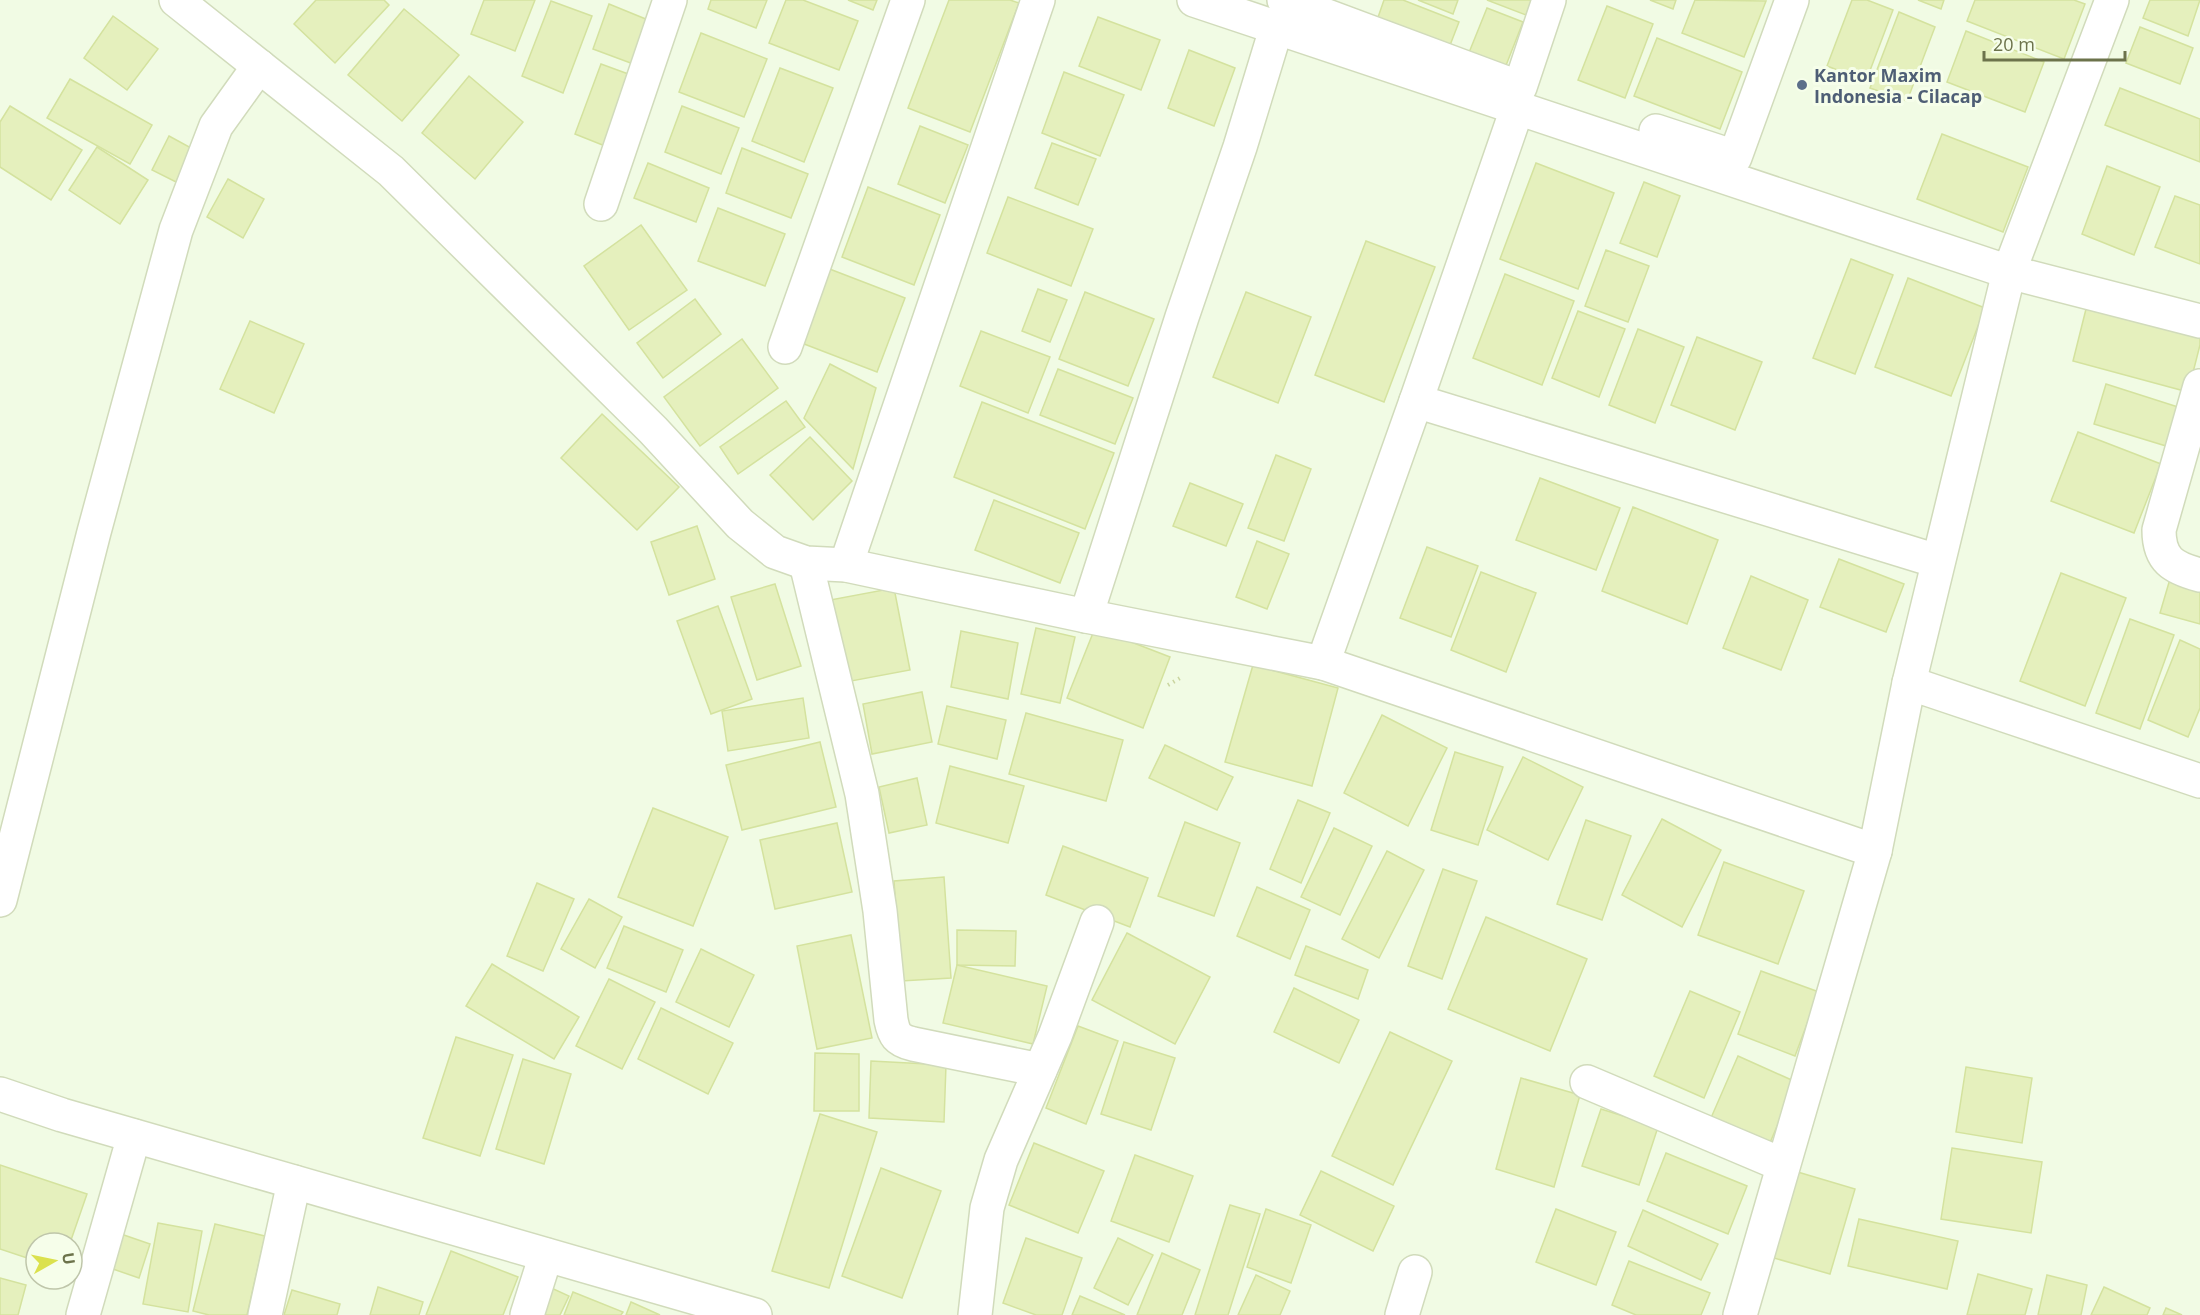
<svg xmlns="http://www.w3.org/2000/svg" width="2200" height="1315" font-family="'Open Sans',sans-serif">
  <style>
    .building { fill: #e5f0bd; stroke: #d4e29e; stroke-width: 1.5 }
    .lines { fill: none; stroke-linecap: round; stroke-linejoin: round }
    .minor-casing { stroke: #d1dbbb; stroke-width: 36 }
    .path { stroke: #cad5a0; stroke-width: 4; stroke-dasharray: 1.5 4.5; stroke-linecap: butt }
    .minor { stroke: #fff; stroke-width: 33 }
    .service-dot { fill: #5c6f8a; stroke: #f6feea; stroke-width: 2 }
    .labels { text-anchor: middle; dominant-baseline: central; stroke-width: 6; stroke-linejoin: round; paint-order: stroke }
    .service-label { font-size: 18px; font-weight: bold; fill: #4e5e75; stroke: #f6feea; text-anchor: start }
  </style>
  <rect width="100%" height="100%" fill="#f1fbe4"/>
  <g class="building">
    <polygon points="316,0 384,0 389,5 335,63 294,24"/>
    <polygon points="484,0 535,0 515,51 471,34"/>
    <polygon points="711,0 767,0 756,28 708,9"/>
    <polygon points="786,0 803,0 858,21 839,70 769,43"/>
    <polygon points="848,0 877,0 873,10"/>
    <polygon points="949,0 1010,0 1019,3 970,132 908,108"/>
    <polygon points="1384,0 1403,0 1459,22 1447,53 1375,26"/>
    <polygon points="1418,0 1458,0 1453,14"/>
    <polygon points="1487,0 1532,0 1526,15"/>
    <polygon points="1650,0 1676,0 1673,9"/>
    <polygon points="1695,0 1766,1 1744,57 1682,33"/>
    <polygon points="1852,0 1867,0 1893,10 1866,81 1827,66"/>
    <polygon points="1918,0 1944,0 1941,9"/>
    <polygon points="1975,0 2074,0 2085,4 2064,59 1967,21"/>
    <polygon points="2150,0 2200,0 2188,36 2143,18"/>
    <polygon points="551,1 592,16 563,93 522,76"/>
    <polygon points="609,4 653,22 636,65 593,49"/>
    <polygon points="1607,6 1653,24 1625,98 1578,80"/>
    <polygon points="1487,8 1523,22 1503,73 1466,60"/>
    <polygon points="404,9 459,55 402,121 348,75"/>
    <polygon points="1899,12 1935,27 1907,101 1870,88"/>
    <polygon points="113,16 158,49 127,90 84,58"/>
    <polygon points="1098,17 1160,40 1141,90 1079,66"/>
    <polygon points="2140,27 2193,48 2180,84 2126,63"/>
    <polygon points="1966,31 2044,62 2025,112 1947,82"/>
    <polygon points="701,33 767,59 744,117 679,92"/>
    <polygon points="1657,38 1742,72 1720,129 1634,96"/>
    <polygon points="1189,50 1235,68 1214,126 1168,108"/>
    <polygon points="601,64 631,75 605,146 575,134"/>
    <polygon points="780,68 833,88 804,162 752,141"/>
    <polygon points="1064,72 1124,95 1100,156 1042,133"/>
    <polygon points="469,76 523,122 475,179 422,133"/>
    <polygon points="70,79 152,125 130,164 47,118"/>
    <polygon points="2120,88 2200,119 2200,162 2105,125"/>
    <polygon points="10,106 82,150 51,200 0,167 0,122"/>
    <polygon points="682,106 739,128 721,174 665,152"/>
    <polygon points="920,126 968,145 945,203 898,184"/>
    <polygon points="1942,134 2028,167 2003,232 1917,199"/>
    <polygon points="169,136 193,149 176,182 152,170"/>
    <polygon points="1052,143 1096,159 1078,205 1035,188"/>
    <polygon points="97,147 148,180 120,224 69,190"/>
    <polygon points="742,148 808,174 791,218 726,193"/>
    <polygon points="648,163 709,188 696,222 634,198"/>
    <polygon points="1536,163 1614,193 1578,289 1500,259"/>
    <polygon points="2107,166 2160,187 2134,255 2082,234"/>
    <polygon points="228,179 264,199 243,238 207,217"/>
    <polygon points="1644,182 1680,196 1657,257 1620,243"/>
    <polygon points="868,187 940,215 914,285 842,257"/>
    <polygon points="2175,196 2200,205 2200,264 2155,247"/>
    <polygon points="1008,197 1093,229 1071,286 987,253"/>
    <polygon points="718,208 785,234 765,286 698,261"/>
    <polygon points="641,225 687,290 629,330 584,266"/>
    <polygon points="1366,241 1435,267 1384,402 1315,375"/>
    <polygon points="1606,250 1649,266 1628,322 1585,306"/>
    <polygon points="1851,259 1893,275 1855,374 1813,358"/>
    <polygon points="827,268 905,298 877,372 799,342"/>
    <polygon points="1505,274 1574,301 1542,385 1473,358"/>
    <polygon points="1908,278 1985,308 1951,396 1875,367"/>
    <polygon points="1038,289 1067,300 1050,342 1022,331"/>
    <polygon points="1085,292 1154,319 1128,386 1059,359"/>
    <polygon points="1246,292 1311,317 1278,403 1213,377"/>
    <polygon points="695,299 721,334 663,378 637,343"/>
    <polygon points="2087,305 2200,334 2200,345 2188,392 2073,361"/>
    <polygon points="1578,311 1625,329 1599,397 1552,378"/>
    <polygon points="250,321 304,344 274,413 220,389"/>
    <polygon points="1638,329 1684,347 1655,423 1609,405"/>
    <polygon points="981,331 1050,357 1028,413 960,386"/>
    <polygon points="1697,337 1762,362 1735,430 1671,405"/>
    <polygon points="742,339 778,388 700,446 664,397"/>
    <polygon points="830,364 876,388 853,469 804,418"/>
    <polygon points="1058,369 1133,398 1115,444 1040,415"/>
    <polygon points="2106,384 2178,407 2166,446 2094,424"/>
    <polygon points="786,401 805,427 738,474 720,447"/>
    <polygon points="982,402 1114,453 1085,529 954,477"/>
    <polygon points="602,414 679,487 637,530 561,458"/>
    <polygon points="2078,432 2161,464 2134,533 2051,501"/>
    <polygon points="810,437 852,481 813,520 770,475"/>
    <polygon points="1276,455 1311,469 1284,541 1248,528"/>
    <polygon points="1540,478 1620,508 1596,570 1516,540"/>
    <polygon points="1190,483 1243,504 1226,546 1173,526"/>
    <polygon points="994,500 1079,533 1060,583 975,550"/>
    <polygon points="1633,507 1718,540 1687,624 1602,591"/>
    <polygon points="697,526 715,579 669,595 651,542"/>
    <polygon points="1257,541 1289,554 1267,609 1236,597"/>
    <polygon points="1427,547 1478,566 1451,637 1400,618"/>
    <polygon points="1839,559 1904,584 1886,632 1820,607"/>
    <polygon points="1481,572 1536,593 1506,672 1451,650"/>
    <polygon points="2061,573 2126,598 2085,706 2020,681"/>
    <polygon points="1751,576 1808,600 1781,670 1723,648"/>
    <polygon points="2170,579 2200,588 2200,624 2160,613"/>
    <polygon points="775,584 801,666 757,680 731,597"/>
    <polygon points="894,588 910,670 846,682 830,600"/>
    <polygon points="718,606 752,699 711,714 677,621"/>
    <polygon points="2130,619 2174,635 2140,729 2096,713"/>
    <polygon points="1036,628 1075,637 1060,703 1021,694"/>
    <polygon points="1095,628 1170,657 1143,728 1067,698"/>
    <polygon points="961,631 1018,643 1008,699 951,687"/>
    <polygon points="2180,640 2200,649 2200,708 2188,737 2148,720"/>
    <polygon points="1253,665 1338,688 1312,786 1225,762"/>
    <polygon points="922,692 932,742 872,754 863,704"/>
    <polygon points="803,698 809,738 728,751 722,711"/>
    <polygon points="947,706 1006,720 997,759 938,744"/>
    <polygon points="1026,713 1123,740 1106,801 1009,774"/>
    <polygon points="1382,715 1447,748 1408,826 1344,793"/>
    <polygon points="820,742 836,807 742,830 726,765"/>
    <polygon points="1165,745 1233,777 1217,810 1149,778"/>
    <polygon points="1455,752 1503,767 1478,845 1431,830"/>
    <polygon points="1523,757 1583,787 1548,860 1487,830"/>
    <polygon points="950,766 1024,786 1008,843 936,823"/>
    <polygon points="917,778 927,825 889,833 879,787"/>
    <polygon points="1298,800 1330,813 1301,883 1270,869"/>
    <polygon points="653,808 728,837 693,926 618,897"/>
    <polygon points="1662,819 1721,850 1682,927 1622,895"/>
    <polygon points="1586,820 1631,836 1602,920 1557,904"/>
    <polygon points="1185,822 1240,843 1214,916 1158,896"/>
    <polygon points="837,823 852,892 775,909 760,840"/>
    <polygon points="1334,828 1372,846 1340,915 1301,897"/>
    <polygon points="1063,846 1148,878 1130,927 1046,895"/>
    <polygon points="1387,851 1424,870 1379,958 1342,939"/>
    <polygon points="1724,862 1804,891 1778,964 1698,935"/>
    <polygon points="1443,869 1477,881 1442,979 1408,966"/>
    <polygon points="944,877 951,978 901,981 894,881"/>
    <polygon points="537,883 574,899 543,971 507,956"/>
    <polygon points="1257,887 1310,910 1290,959 1237,936"/>
    <polygon points="589,899 622,917 595,968 561,949"/>
    <polygon points="1486,917 1587,959 1550,1051 1448,1009"/>
    <polygon points="624,926 683,950 666,992 607,968"/>
    <polygon points="957,930 1016,931 1015,966 957,965"/>
    <polygon points="1127,933 1210,977 1175,1044 1092,1000"/>
    <polygon points="851,935 872,1038 817,1049 797,946"/>
    <polygon points="1306,946 1368,970 1358,999 1295,975"/>
    <polygon points="701,949 754,975 729,1027 676,1002"/>
    <polygon points="492,964 579,1017 554,1059 466,1006"/>
    <polygon points="957,965 1047,986 1033,1044 943,1023"/>
    <polygon points="1761,971 1819,992 1795,1056 1738,1034"/>
    <polygon points="609,979 655,1002 622,1069 576,1046"/>
    <polygon points="1294,988 1359,1020 1339,1063 1274,1032"/>
    <polygon points="1690,991 1740,1012 1704,1098 1654,1076"/>
    <polygon points="661,1008 733,1043 708,1094 638,1059"/>
    <polygon points="1078,1026 1118,1041 1086,1124 1046,1108"/>
    <polygon points="1390,1032 1452,1061 1393,1185 1332,1156"/>
    <polygon points="456,1037 513,1055 480,1156 423,1138"/>
    <polygon points="1124,1042 1175,1058 1151,1130 1101,1114"/>
    <polygon points="815,1053 859,1054 859,1111 814,1111"/>
    <polygon points="1738,1056 1796,1082 1766,1152 1707,1127"/>
    <polygon points="523,1059 571,1074 544,1164 496,1149"/>
    <polygon points="871,1061 946,1065 944,1122 869,1118"/>
    <polygon points="1966,1067 2032,1078 2022,1143 1956,1132"/>
    <polygon points="1521,1078 1580,1095 1554,1187 1496,1169"/>
    <polygon points="1601,1109 1658,1127 1639,1185 1582,1166"/>
    <polygon points="820,1114 877,1132 829,1288 772,1271"/>
    <polygon points="1034,1143 1104,1171 1078,1233 1009,1205"/>
    <polygon points="1952,1148 2042,1162 2031,1233 1941,1219"/>
    <polygon points="1666,1153 1747,1186 1728,1234 1647,1201"/>
    <polygon points="1135,1155 1193,1176 1169,1242 1111,1221"/>
    <polygon points="0,1165 87,1194 70,1243 36,1243 36,1261 0,1249"/>
    <polygon points="881,1168 941,1191 902,1298 842,1276"/>
    <polygon points="1791,1170 1855,1189 1830,1274 1767,1256"/>
    <polygon points="1321,1171 1394,1206 1373,1251 1300,1215"/>
    <polygon points="1230,1205 1260,1214 1228,1315 1195,1315"/>
    <polygon points="1266,1209 1311,1225 1291,1283 1247,1267"/>
    <polygon points="1556,1209 1616,1232 1596,1285 1536,1262"/>
    <polygon points="1643,1210 1718,1244 1701,1280 1628,1246"/>
    <polygon points="1859,1219 1958,1241 1947,1289 1848,1266"/>
    <polygon points="158,1223 202,1231 188,1312 143,1304"/>
    <polygon points="215,1224 265,1236 247,1315 209,1315 193,1311"/>
    <polygon points="121,1234 150,1244 139,1278 110,1268"/>
    <polygon points="1026,1238 1082,1258 1062,1315 1036,1315 1003,1303"/>
    <polygon points="1118,1238 1153,1255 1128,1305 1094,1288"/>
    <polygon points="451,1251 518,1277 503,1315 426,1315"/>
    <polygon points="1162,1253 1200,1270 1182,1315 1137,1315"/>
    <polygon points="1629,1261 1710,1293 1701,1315 1636,1315 1612,1305"/>
    <polygon points="1978,1274 2032,1289 2025,1315 1967,1315"/>
    <polygon points="1256,1275 1290,1291 1280,1315 1238,1315"/>
    <polygon points="2047,1275 2087,1285 2081,1315 2038,1315"/>
    <polygon points="0,1278 26,1285 18,1315 0,1315"/>
    <polygon points="547,1286 569,1296 560,1315 534,1315"/>
    <polygon points="378,1287 423,1302 419,1315 370,1315"/>
    <polygon points="2104,1287 2150,1308 2147,1315 2091,1315"/>
    <polygon points="292,1290 340,1304 337,1315 284,1315"/>
    <polygon points="573,1292 623,1312 621,1315 564,1315"/>
    <polygon points="1080,1296 1125,1315 1072,1315"/>
    <polygon points="631,1302 660,1315 626,1315"/>
    <polygon points="2166,1308 2182,1315 2163,1315"/>
  </g>
  <g class="lines">
    <g class="minor-casing">
      <g id="minor">
        <polyline points="176,0 391,171 653,430 740,524 775,552 806,563 846,565 1086,616 1323,663 1416,401 1517,109"/>
        <polyline points="1194,0 2009,272 2112,0"/>
        <polyline points="1284,0 1504,82"/>
        <polyline points="1520,87 1549,0"/>
        <polyline points="1656,131 1735,157 1792,0"/>
        <polyline points="601,204 670,0"/>
        <polyline points="785,347 908,0"/>
        <path d="M 2200,386 L 2159,530 C 2159,560 2173,568 2200,575"/>
        <polyline points="1416,401 1937,561"/>
        <path d="M 806,563 L 862,794 L 880,911 L 891,1020 C 894,1035 897,1040 913,1044 L 1040,1070"/>
        <polyline points="846,565 1038,0"/>
        <polyline points="1086,616 1182,317 1240,147 1276,29"/>
        <polyline points="1323,663 1875,851 1909,683 2009,272 2200,321"/>
        <polyline points="1909,683 2200,781"/>
        <polyline points="0,900 94,532 176,230 216,126 259,66"/>
        <polyline points="1587,1082 1783,1165"/>
        <polyline points="0,1094 62,1115 755,1315"/>
        <polyline points="83,1315 134,1136"/>
        <polyline points="265,1315 294,1182"/>
        <polyline points="527,1315 546,1255"/>
        <polyline points="975,1315 987,1208 1001,1160 1055,1036 1097,922"/>
        <polyline points="1402,1315 1415,1272"/>
        <polyline points="1740,1315 1875,851"/>
      </g>
    </g>
    <polyline class="path" points="1168,685 1180,678"/>
    <use href="#minor" class="minor"/>
  </g>
  <circle class="service-dot" cx="1802" cy="85" r="6"/>
  <g class="labels">
    <g class="service-label">
      <text x="1814" y="75">Kantor Maxim<tspan x="1814" dy="21">Indonesia - Cilacap</tspan></text>
    </g>
  </g>
  <g transform="translate(54 1261) rotate(81)"><circle r="28" fill="#f6feea" stroke="#bfc6aa" stroke-width="1.5"/>
  <path d="M0-4.5L10 22L0 15L-10 22Z" fill="#dbe14d"/>
  <text y="-9" font-size="16" font-weight="bold" text-anchor="middle" fill="#6c734b">U</text>
  </g>
  <path d="M1984 51v9h141v-9" fill="none" stroke="#6c734b" stroke-width="3"/>
  <text x="1993" y="51" font-size="18" fill="#6c734b" stroke="#f6feea" stroke-width="4.5" paint-order="stroke">20 m</text>
</svg>
